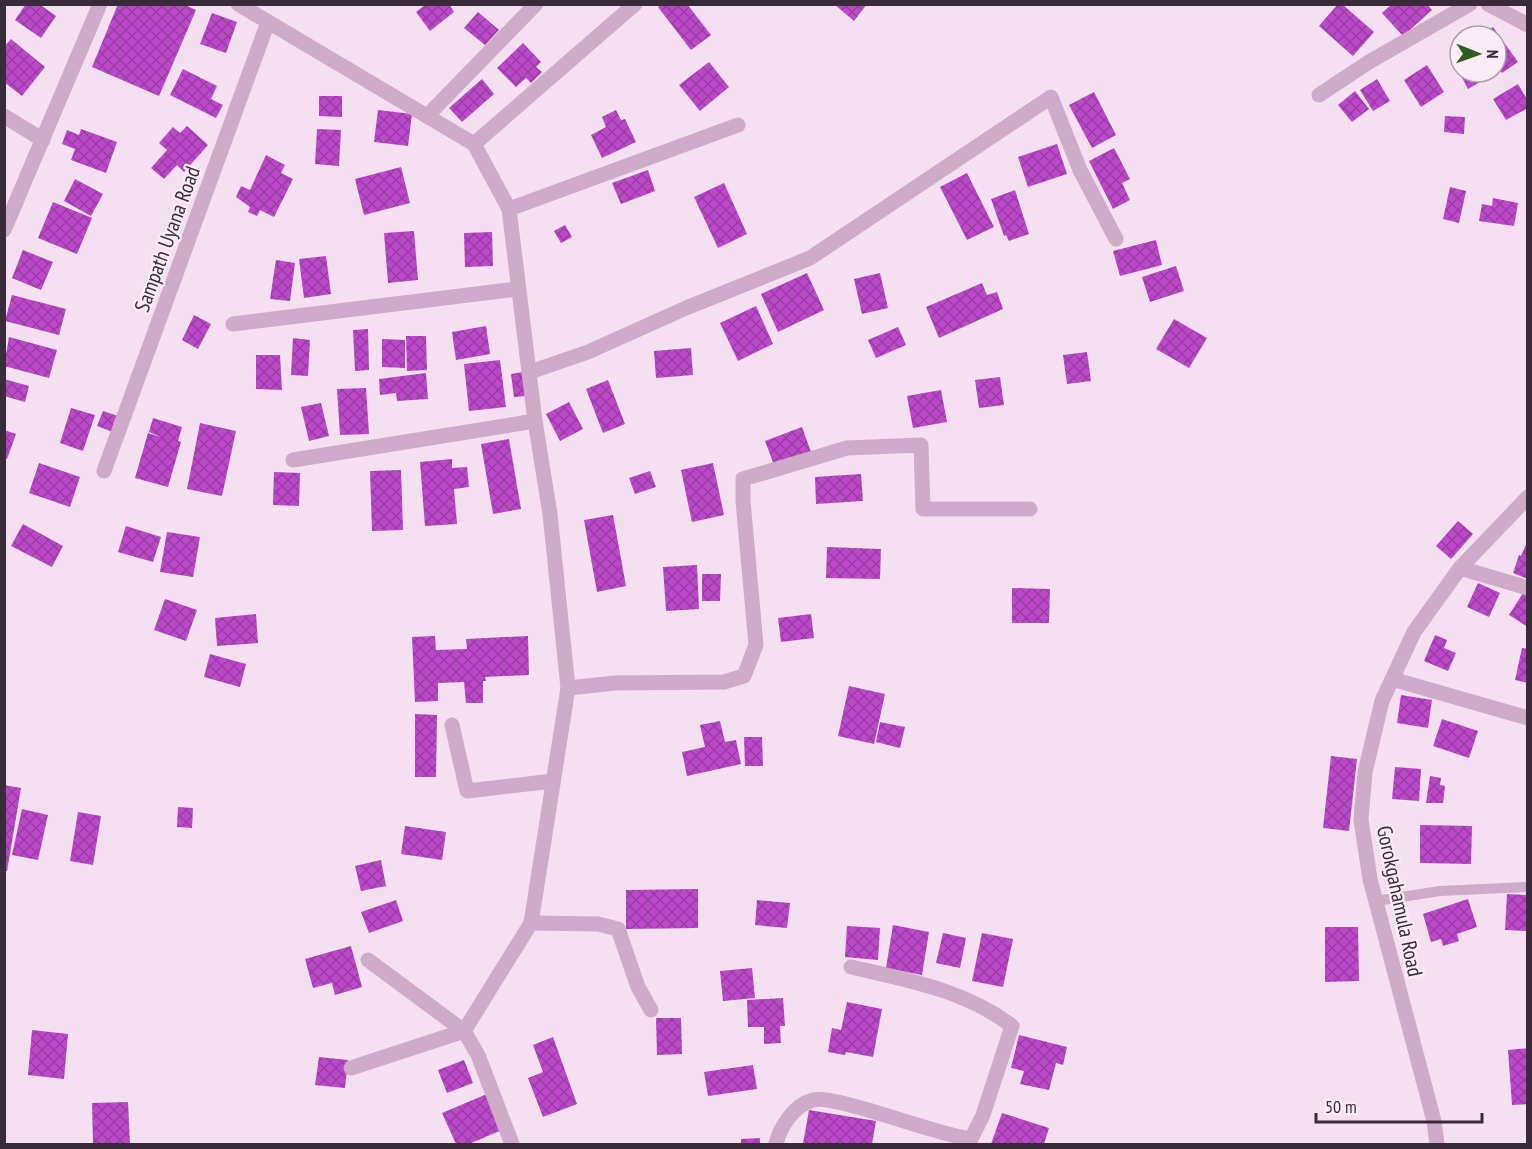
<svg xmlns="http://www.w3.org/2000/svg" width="1532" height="1149" font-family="'PT Sans Narrow',sans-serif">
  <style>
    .building { fill: url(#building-cross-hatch) }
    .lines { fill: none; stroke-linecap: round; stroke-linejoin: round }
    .lane { stroke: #cdabc9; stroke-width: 10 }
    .street { stroke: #cdabc9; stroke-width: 15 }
    .labels { text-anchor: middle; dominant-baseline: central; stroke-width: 4.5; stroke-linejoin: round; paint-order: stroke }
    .street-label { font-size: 21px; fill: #3a2b3b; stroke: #fbedf8 }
  </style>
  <defs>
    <pattern id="building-cross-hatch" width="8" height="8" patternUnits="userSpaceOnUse" patternTransform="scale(1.5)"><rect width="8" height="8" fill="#bb49c9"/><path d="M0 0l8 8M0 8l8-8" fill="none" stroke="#993da4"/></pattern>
  </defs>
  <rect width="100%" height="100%" fill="#f4e0f0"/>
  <g class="building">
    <polygon points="26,4 39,4 56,16 41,38 15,20"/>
    <polygon points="118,4 183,4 196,10 159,96 92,67"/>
    <polygon points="426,4 449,4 454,12 430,31 416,12"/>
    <polygon points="662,4 687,4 711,35 691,50 658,7"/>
    <polygon points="834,4 867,4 854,21"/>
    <polygon points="1338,4 1342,4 1374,32 1353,56 1319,26"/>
    <polygon points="1392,4 1427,4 1432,10 1403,36 1382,13"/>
    <polygon points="478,12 499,30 485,45 464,28"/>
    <polygon points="212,13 237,22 226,53 200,44"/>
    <polygon points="1493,27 1518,62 1502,73 1496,64 1496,36 1481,36"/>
    <polygon points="11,39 45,67 22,96 4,82 4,47"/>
    <polygon points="523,43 541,62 536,67 542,72 531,83 526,78 516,87 497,68"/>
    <polygon points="1460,50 1460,72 1490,72 1492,75 1468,89 1450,55"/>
    <polygon points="709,62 729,87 700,111 679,85"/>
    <polygon points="1427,65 1444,92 1421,107 1404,80"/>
    <polygon points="183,69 217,86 211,99 223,105 216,118 170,95"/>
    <polygon points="482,79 494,94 462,122 449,108"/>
    <polygon points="1377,79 1390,101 1373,111 1360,90"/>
    <polygon points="1518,84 1528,101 1528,108 1506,120 1493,99"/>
    <polygon points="1355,91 1369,109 1352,122 1338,105"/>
    <polygon points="1094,92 1116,135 1092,148 1069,105"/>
    <polygon points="319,96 342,96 342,117 319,116"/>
    <polygon points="378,110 412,114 408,146 374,142"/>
    <polygon points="616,110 621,120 625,119 636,142 602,158 591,135 606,127 602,117"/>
    <polygon points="1445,116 1465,117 1464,134 1444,132"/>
    <polygon points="187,126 208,145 184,172 177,165 164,179 151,168 167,150 159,143 173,127 180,133"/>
    <polygon points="81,129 117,142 106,173 71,160 75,149 62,144 67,130 79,135"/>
    <polygon points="317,129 341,130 339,166 315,164"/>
    <polygon points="1057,144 1067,174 1028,187 1018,157"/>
    <polygon points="1114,148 1130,179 1122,183 1130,200 1113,209 1089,161"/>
    <polygon points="266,155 285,165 281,173 293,179 274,217 260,210 257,216 248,212 250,207 236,197 241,186 250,190"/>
    <polygon points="401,167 410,203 364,215 355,179"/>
    <polygon points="648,170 655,191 621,204 612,183"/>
    <polygon points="967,173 994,227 967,240 940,187"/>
    <polygon points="75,179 103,194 91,216 64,201"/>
    <polygon points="724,183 747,234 718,248 694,197"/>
    <polygon points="1450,187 1466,191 1459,223 1443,219"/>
    <polygon points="1015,190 1029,234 1009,241 1006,235 1004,236 991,199"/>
    <polygon points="1493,198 1518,203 1514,226 1479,221 1482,204 1492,206"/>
    <polygon points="53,202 92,218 77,254 38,238"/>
    <polygon points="565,225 572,237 561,243 554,231"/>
    <polygon points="414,231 418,280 388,283 384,233"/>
    <polygon points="492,232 493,266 465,267 464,233"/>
    <polygon points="1156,240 1162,265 1120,276 1113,251"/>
    <polygon points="23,250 53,262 41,290 12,278"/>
    <polygon points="326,256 331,294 304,298 299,259"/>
    <polygon points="276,260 295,263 290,301 270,299"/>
    <polygon points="1176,266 1184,291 1150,302 1142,277"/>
    <polygon points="807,273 824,310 778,332 761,294"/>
    <polygon points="880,273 888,308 862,314 854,279"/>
    <polygon points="982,283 987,295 997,292 1003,309 939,338 926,307"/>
    <polygon points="12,295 66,309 59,335 5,321"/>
    <polygon points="756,306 773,344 738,361 720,323"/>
    <polygon points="194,315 211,324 198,349 182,340"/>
    <polygon points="1174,319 1207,338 1189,368 1156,349"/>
    <polygon points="486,326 490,354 456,360 452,332"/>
    <polygon points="898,327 906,345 876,358 868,340"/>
    <polygon points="368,329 369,370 355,371 353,330"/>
    <polygon points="406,336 426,336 427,370 407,371"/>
    <polygon points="9,337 57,350 49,378 4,366"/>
    <polygon points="293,338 310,340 308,376 291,375"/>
    <polygon points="382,339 405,340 405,368 382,367"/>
    <polygon points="691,348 693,375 656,378 654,351"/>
    <polygon points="1087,352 1091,381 1067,384 1063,355"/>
    <polygon points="256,355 280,355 282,390 256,389"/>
    <polygon points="500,360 506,407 469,411 464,364"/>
    <polygon points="523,372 526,396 514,397 511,374"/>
    <polygon points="426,373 428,399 397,401 396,393 380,395 379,379"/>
    <polygon points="1000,377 1004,405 979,408 975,380"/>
    <polygon points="4,379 29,386 25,402 4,396"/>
    <polygon points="608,380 625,424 603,433 586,389"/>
    <polygon points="366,388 369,434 340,435 337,389"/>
    <polygon points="941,390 947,422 913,428 907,396"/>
    <polygon points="569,402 583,429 560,441 546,414"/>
    <polygon points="321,403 329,436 309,441 301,407"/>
    <polygon points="71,408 95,415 83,451 60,443"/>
    <polygon points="103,411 118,416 113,432 97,426"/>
    <polygon points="153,418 182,427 178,441 181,442 168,487 135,478 148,433 161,437 149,432"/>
    <polygon points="200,423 236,431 222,496 187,489"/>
    <polygon points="802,427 811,452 774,465 765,441"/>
    <polygon points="4,430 16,434 7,459 4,458"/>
    <polygon points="509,439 521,509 493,514 481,444"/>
    <polygon points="452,459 452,468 467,467 469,487 454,489 457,524 425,526 420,462"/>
    <polygon points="39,463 80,477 70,507 29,493"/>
    <polygon points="713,463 724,515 692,522 681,470"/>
    <polygon points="401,470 403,530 372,531 370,471"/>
    <polygon points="650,471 656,487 635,494 629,478"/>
    <polygon points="274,472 300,473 299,506 273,505"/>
    <polygon points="861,474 863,501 816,504 815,477"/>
    <polygon points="613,515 626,586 597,592 584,520"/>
    <polygon points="1458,521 1473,534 1451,559 1436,546"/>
    <polygon points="23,524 63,546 52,567 11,546"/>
    <polygon points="126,526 161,537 153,562 118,552"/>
    <polygon points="167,532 200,537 193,577 160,572"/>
    <polygon points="1527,542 1528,542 1528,579 1513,573 1519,555 1521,556"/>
    <polygon points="827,547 881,549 880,579 826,578"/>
    <polygon points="697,565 699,609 666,611 663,567"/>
    <polygon points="702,574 721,574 720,601 702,601"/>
    <polygon points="1478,583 1500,593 1489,617 1467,607"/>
    <polygon points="1012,588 1050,589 1049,623 1012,623"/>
    <polygon points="1525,590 1528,592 1528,627 1509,615"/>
    <polygon points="165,599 197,610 186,641 154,630"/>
    <polygon points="256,614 258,643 217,646 215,618"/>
    <polygon points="811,614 814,638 781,642 778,618"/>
    <polygon points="1435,635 1447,640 1444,648 1456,653 1448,671 1424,661"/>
    <polygon points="435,636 436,650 467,649 466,639 528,636 529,675 485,677 486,681 483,681 483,703 466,703 464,682 438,683 438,701 415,702 412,637"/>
    <polygon points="1522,648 1528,649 1528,683 1515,680"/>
    <polygon points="210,654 246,664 240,687 204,677"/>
    <polygon points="849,686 885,694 874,744 838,736"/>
    <polygon points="1401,695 1432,700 1428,728 1397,723"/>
    <polygon points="415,714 437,715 436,777 415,777"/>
    <polygon points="1442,719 1478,731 1469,758 1433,746"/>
    <polygon points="720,721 725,742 736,740 741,764 687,776 682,752 705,747 700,725"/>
    <polygon points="880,722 905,727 900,748 876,742"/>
    <polygon points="744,737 762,737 763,766 745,766"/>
    <polygon points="1331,756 1357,759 1349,831 1323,828"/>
    <polygon points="1395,767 1421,769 1419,801 1392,799"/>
    <polygon points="1430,776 1441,778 1440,785 1445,786 1443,803 1426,803"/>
    <polygon points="4,785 21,788 7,871 4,871"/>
    <polygon points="178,807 193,808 192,828 177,827"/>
    <polygon points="22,809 48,815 38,860 12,855"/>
    <polygon points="78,812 101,816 93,865 70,861"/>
    <polygon points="1420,825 1472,826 1471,864 1420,863"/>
    <polygon points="405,826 446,832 442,860 401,854"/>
    <polygon points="381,860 386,886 361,891 355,866"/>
    <polygon points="698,889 698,928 626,929 626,890"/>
    <polygon points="1507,894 1528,895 1527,931 1505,930"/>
    <polygon points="1468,899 1477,927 1457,934 1459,941 1443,946 1441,939 1431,942 1423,914"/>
    <polygon points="396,900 403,921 369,933 361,912"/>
    <polygon points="757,900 790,903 787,928 755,925"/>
    <polygon points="893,925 929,932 922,975 886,968"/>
    <polygon points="847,926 880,928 878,960 845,957"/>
    <polygon points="1325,927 1358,927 1359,981 1325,982"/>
    <polygon points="943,933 966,938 960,968 936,963"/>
    <polygon points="982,933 1013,939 1003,987 972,981"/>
    <polygon points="351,946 362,987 335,995 332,983 313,988 305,959"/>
    <polygon points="752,968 755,998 723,1001 720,971"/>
    <polygon points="783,998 785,1026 780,1026 781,1043 764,1044 764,1027 748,1027 747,1000"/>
    <polygon points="847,1002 882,1009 873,1057 846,1052 845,1055 828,1052 832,1028 841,1030"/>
    <polygon points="656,1018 681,1018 682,1054 657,1055"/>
    <polygon points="32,1030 68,1034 64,1079 28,1075"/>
    <polygon points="1019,1035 1067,1047 1063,1065 1056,1063 1049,1090 1020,1084 1024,1071 1011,1068"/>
    <polygon points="553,1037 577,1104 543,1117 528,1078 543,1072 533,1045"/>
    <polygon points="1528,1048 1528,1104 1512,1105 1508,1050"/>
    <polygon points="319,1057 348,1060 345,1088 315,1085"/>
    <polygon points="464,1060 473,1083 447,1093 438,1070"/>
    <polygon points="753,1065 757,1089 708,1096 704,1072"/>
    <polygon points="487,1094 502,1130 469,1144 456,1144 442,1113"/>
    <polygon points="128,1102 130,1144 93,1144 92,1103"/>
    <polygon points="809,1110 876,1121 872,1144 803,1144"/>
    <polygon points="1002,1113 1049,1128 1044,1144 991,1144"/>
    <polygon points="760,1138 760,1144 741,1144 741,1139"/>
  </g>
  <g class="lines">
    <polyline class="lane" points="1376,901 1440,891 1527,887"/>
    <g class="street">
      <polyline points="238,4 474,144 509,209 535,421 550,514 568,688 531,923 464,1031 478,1055 512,1144"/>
      <polyline points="1488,4 1528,25"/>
      <polyline points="1319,95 1369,62 1470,4"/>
      <polyline points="4,116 43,140"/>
      <polyline points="427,116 536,4"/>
      <polyline points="474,144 635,4"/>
      <polyline points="509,209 738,125"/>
      <polyline points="4,230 100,4"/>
      <polyline points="233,324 517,289"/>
      <polyline points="530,372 588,352 686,308 810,258 1051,97 1080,170 1116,239"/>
      <polyline points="293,460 535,421"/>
      <polyline points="104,471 268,22"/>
      <polyline points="1460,568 1528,588"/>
      <polyline points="1392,679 1528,718"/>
      <polyline points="568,688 615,683 724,682 744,676 756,645 743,501 743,479 847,448 921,445 923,509 1030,509"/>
      <polyline points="452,725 467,791 553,781"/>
      <polyline points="531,923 598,924 618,929 638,987 651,1010"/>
      <polyline points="368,960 464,1031"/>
      <polyline points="351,1068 464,1031"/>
      <path d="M 776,1144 C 780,1127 794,1105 813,1100 C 835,1094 936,1135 971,1139 L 983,1115 L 1012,1026 C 965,990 907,980 851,967"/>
      <polyline points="1437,1144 1434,1121 1370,879 1361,820 1365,772 1382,701 1414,632 1460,568 1528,497"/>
    </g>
  </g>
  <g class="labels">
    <g class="street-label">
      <text transform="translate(167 239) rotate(-70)">Sampath Uyana Road</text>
      <text transform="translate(1400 901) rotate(78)">Gorokgahamula Road</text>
    </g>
  </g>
  <rect width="1532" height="1149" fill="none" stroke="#3a2b3b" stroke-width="12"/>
  <g transform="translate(1478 54) rotate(91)"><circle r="28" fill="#fbedf8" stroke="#ae9fac" stroke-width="1.5"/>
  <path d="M0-4.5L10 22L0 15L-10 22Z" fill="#305e1e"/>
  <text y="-9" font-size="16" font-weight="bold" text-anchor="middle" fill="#3a2b3b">N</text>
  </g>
  <path d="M1316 1113v9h166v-9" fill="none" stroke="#3a2b3b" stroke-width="3"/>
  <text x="1325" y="1113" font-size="18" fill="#3a2b3b" stroke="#fbedf8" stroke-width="4.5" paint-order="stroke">50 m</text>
</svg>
